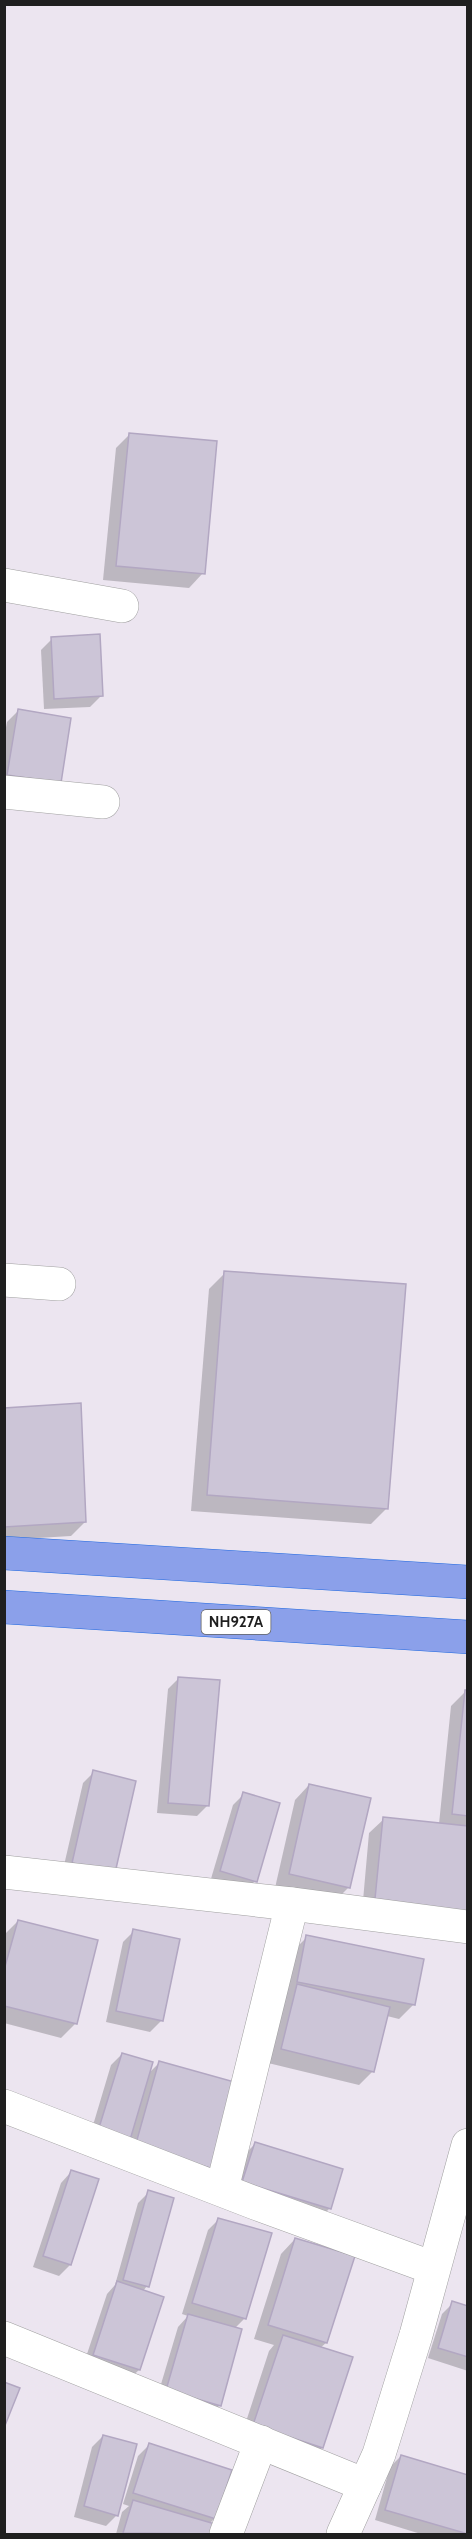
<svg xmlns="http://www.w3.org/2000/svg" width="472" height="2539" font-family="Cabin,sans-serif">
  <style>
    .shadow { fill: #0003 }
    .building { fill: #ccc5d7; stroke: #b2a7c2; stroke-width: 1.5 }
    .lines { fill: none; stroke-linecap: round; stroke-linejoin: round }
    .street-casing { stroke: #a0a0a0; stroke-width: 34 }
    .highway-casing { stroke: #2069e0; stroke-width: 34 }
    .street { stroke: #fff; stroke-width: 33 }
    .highway { stroke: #8ba0ea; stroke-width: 33 }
    .labels { text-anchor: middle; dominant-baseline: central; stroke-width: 4.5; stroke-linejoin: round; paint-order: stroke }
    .shield { fill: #fff; stroke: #626262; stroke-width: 1.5 }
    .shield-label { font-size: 15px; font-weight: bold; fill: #1f1f1f }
  </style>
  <rect width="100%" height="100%" fill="#ece5f0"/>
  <g class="shadow">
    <polygon points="130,434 203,573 189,588 103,580 116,448"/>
    <polygon points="52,639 101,696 90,707 44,709 41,650"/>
    <polygon points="18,711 60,783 4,787 4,738 7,722"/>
    <polygon points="225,1273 387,1508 371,1524 191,1511 209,1289"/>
    <polygon points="4,1409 85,1522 71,1536 4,1540"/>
    <polygon points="179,1678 208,1805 197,1816 157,1813 168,1689"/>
    <polygon points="465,1692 468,1692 468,1925 361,1923 369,1833 384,1819 439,1824 451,1706"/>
    <polygon points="94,1772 113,1873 62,1874 83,1783"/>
    <polygon points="309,1785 349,1887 335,1901 275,1888 295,1800"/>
    <polygon points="244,1794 255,1881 244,1892 210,1882 233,1805"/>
    <polygon points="18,1921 96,1941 75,2024 61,2038 4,2023 4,1935"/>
    <polygon points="134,1931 161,2021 150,2032 106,2022 123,1942"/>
    <polygon points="307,1937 414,2004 399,2019 387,2016 373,2071 359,2085 268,2063 283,2000 286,1996 284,1996 293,1951"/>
    <polygon points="122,2054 148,2074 159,2063 213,2169 88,2142 111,2065"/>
    <polygon points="255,2144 330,2208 319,2219 232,2193 244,2155"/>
    <polygon points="71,2172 97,2180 70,2265 59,2276 33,2267 61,2183"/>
    <polygon points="149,2192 147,2286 143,2291 139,2370 128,2380 83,2366 107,2294 115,2285 138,2203"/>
    <polygon points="219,2219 245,2318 235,2328 220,2405 209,2416 156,2401 178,2327 188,2316 182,2314 208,2230"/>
    <polygon points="295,2239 353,2257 326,2343 320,2348 322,2448 308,2462 240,2440 269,2351 274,2345 254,2339 281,2254"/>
    <polygon points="453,2303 468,2307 468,2371 428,2358 442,2314"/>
    <polygon points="103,2436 117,2515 106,2526 74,2517 92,2447"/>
    <polygon points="149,2445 215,2518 209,2524 210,2534 116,2534 122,2512 129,2506 123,2504 138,2456"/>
    <polygon points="401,2456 468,2476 468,2534 421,2534 375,2520 390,2467"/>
  </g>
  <g class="building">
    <polygon points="129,433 217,441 205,574 116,566"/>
    <polygon points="100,634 103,696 54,699 51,637"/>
    <polygon points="18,709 71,718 61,783 7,775"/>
    <polygon points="224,1271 406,1284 388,1509 207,1495"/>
    <polygon points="81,1403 86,1522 4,1527 4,1408"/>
    <polygon points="178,1677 220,1680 209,1806 168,1803"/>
    <polygon points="465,1690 468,1690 468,1816 452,1814"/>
    <polygon points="93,1770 136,1781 115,1873 72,1863"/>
    <polygon points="309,1784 371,1798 350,1888 289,1874"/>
    <polygon points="243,1792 280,1803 257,1882 220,1871"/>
    <polygon points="383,1817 468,1826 468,1918 374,1909"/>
    <polygon points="18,1920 98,1940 77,2024 4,2006 4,1970"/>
    <polygon points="133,1929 180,1939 163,2021 116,2011"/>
    <polygon points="306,1935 424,1959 415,2005 297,1982"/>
    <polygon points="297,1984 390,2007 374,2072 281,2049"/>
    <polygon points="122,2053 153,2062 130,2140 98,2131"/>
    <polygon points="159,2061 238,2083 214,2169 135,2147"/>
    <polygon points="255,2142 343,2169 331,2209 242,2182"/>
    <polygon points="71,2170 99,2179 71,2265 43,2256"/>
    <polygon points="148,2190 174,2198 149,2287 123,2280"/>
    <polygon points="218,2218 272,2233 246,2319 192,2303"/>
    <polygon points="295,2238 355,2256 327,2343 268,2325"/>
    <polygon points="117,2281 164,2297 140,2370 93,2355"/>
    <polygon points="452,2301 468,2306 468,2357 438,2348"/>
    <polygon points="188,2314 242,2329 221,2406 166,2390"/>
    <polygon points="283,2335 353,2357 323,2448 253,2425"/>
    <polygon points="4,2382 20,2388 4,2428"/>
    <polygon points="103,2435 137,2444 118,2516 84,2506"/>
    <polygon points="149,2443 232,2470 216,2519 133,2493"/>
    <polygon points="401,2455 468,2475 468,2534 385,2510"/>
    <polygon points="133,2500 215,2524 212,2534 123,2533"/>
  </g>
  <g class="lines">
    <g class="street-casing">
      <g id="street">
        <polyline points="4,585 122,606"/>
        <polyline points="4,792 103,802"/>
        <polyline points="4,1280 59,1284"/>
        <polyline points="4,1872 292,1904 468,1927"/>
        <polyline points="4,2106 255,2203 433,2268"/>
        <polyline points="222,2189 292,1904"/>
        <polyline points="4,2338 365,2485"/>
        <polyline points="226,2534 261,2442"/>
        <polyline points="343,2534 379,2454 416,2335 468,2145"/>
      </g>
    </g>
    <g class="highway-casing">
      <g id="highway">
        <polyline points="4,1553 468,1582"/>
        <polyline points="4,1607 468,1637"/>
      </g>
    </g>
    <use href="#street" class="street"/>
    <use href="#highway" class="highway"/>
  </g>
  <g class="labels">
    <rect class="shield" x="201.5" y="1610" width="69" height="24" rx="4.5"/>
    <g class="shield-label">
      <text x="236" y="1622">NH927A</text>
    </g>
  </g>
  <rect width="472" height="2539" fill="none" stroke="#1f1f1f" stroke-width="12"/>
</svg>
